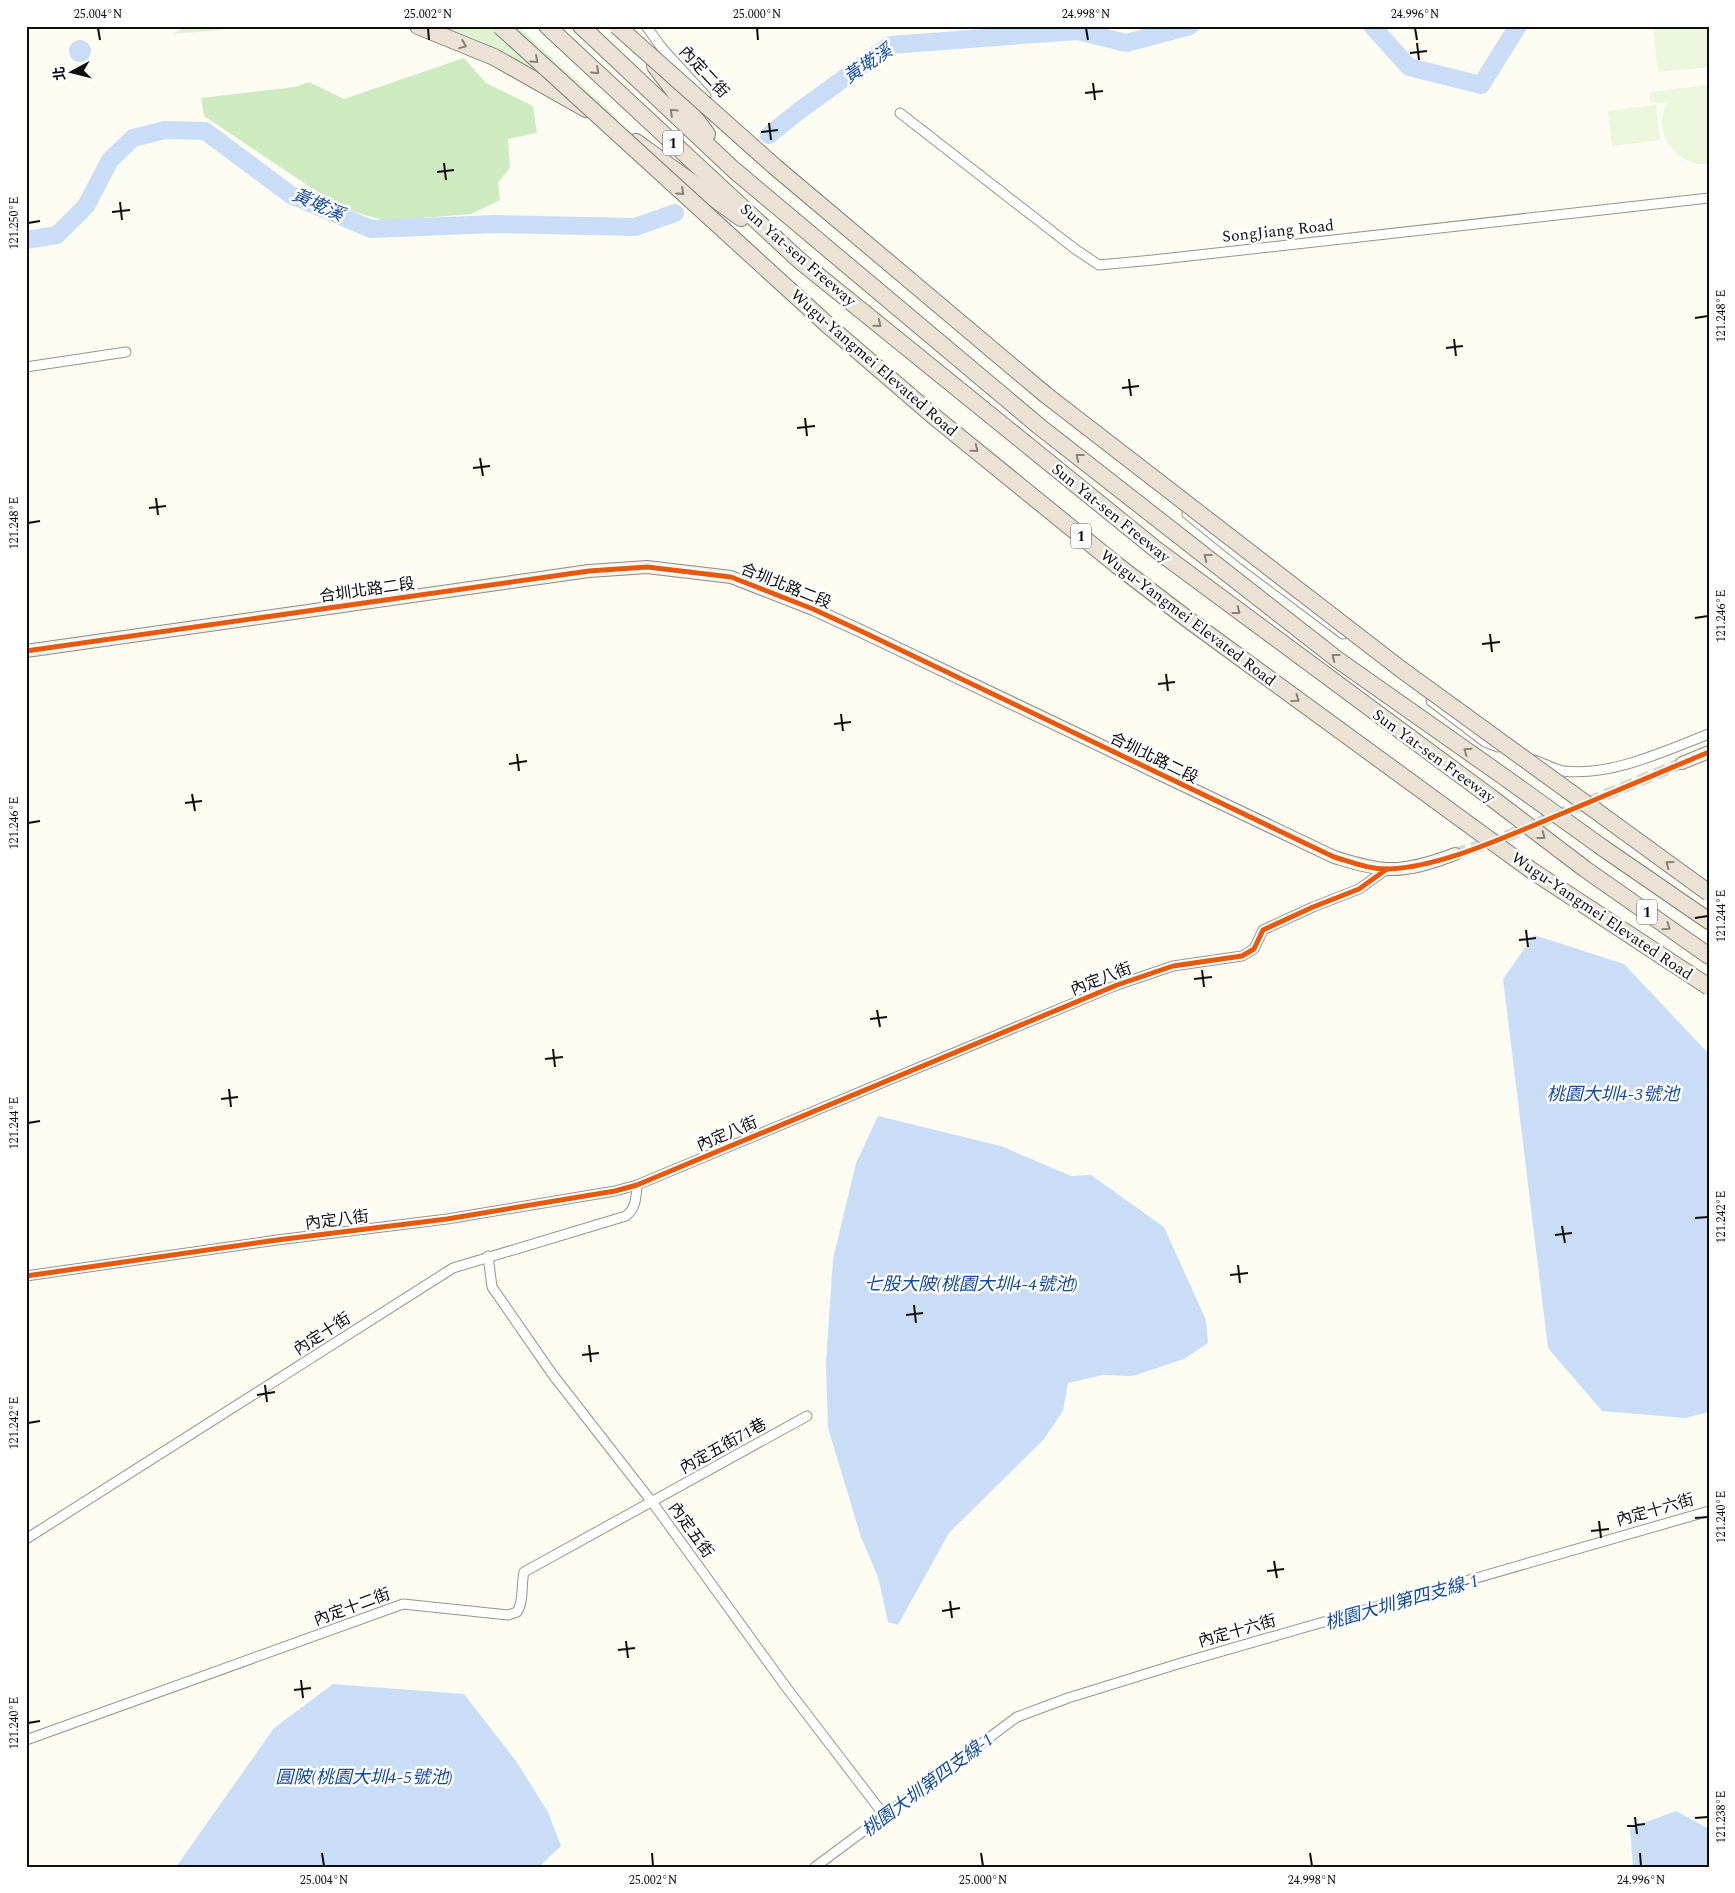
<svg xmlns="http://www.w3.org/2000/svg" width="1735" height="1893" font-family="Spectral,'Noto Sans TC',serif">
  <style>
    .green { fill: #e0f2d2 }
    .forest { fill: #ceeac0 }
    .pitch { fill: #ebf6dc }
    .water { fill: #c9def6 }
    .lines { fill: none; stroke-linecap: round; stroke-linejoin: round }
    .river { stroke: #c9def6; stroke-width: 18 }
    .secondary-tunnel { stroke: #d8d8d0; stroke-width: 12; stroke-dasharray: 12 6; stroke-linecap: butt }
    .street-casing { stroke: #959591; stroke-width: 11 }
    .secondary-casing { stroke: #8c8c87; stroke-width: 14 }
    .highway-casing { stroke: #82827e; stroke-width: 18 }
    .street { stroke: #fffffd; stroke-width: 9 }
    .secondary { stroke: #f4f5ea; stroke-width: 12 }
    .highway { stroke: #eae2d5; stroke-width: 16 }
    .highway-bridge-casing { stroke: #82827e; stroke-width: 18; stroke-linecap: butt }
    .highway-bridge { stroke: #eae2d5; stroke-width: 16 }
    .cycleway-casing { stroke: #fff; stroke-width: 8 }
    .cycleway { stroke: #e8590c; stroke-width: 5 }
    .oneway { stroke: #87837b }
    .ticks { fill: none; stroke: #0e0e0e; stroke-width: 2 }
    .labels { text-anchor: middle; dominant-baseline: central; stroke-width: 5; stroke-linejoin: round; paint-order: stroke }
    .shield { fill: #fff; stroke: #565656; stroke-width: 1 }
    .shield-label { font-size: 15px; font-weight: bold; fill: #0e0e0e }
    .street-label { font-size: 16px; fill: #0e0e0e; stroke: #fff }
    .water-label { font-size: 18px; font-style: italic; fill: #144ba2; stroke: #fff }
    .neatline { fill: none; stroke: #0e0e0e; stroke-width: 2 }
    .ticks-label { font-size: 12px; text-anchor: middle; fill: #0e0e0e }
  </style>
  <rect width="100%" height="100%" fill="#fcfcf2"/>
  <g class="green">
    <polygon points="189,26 226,26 222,30 172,34"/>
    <polygon points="435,26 518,26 618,119 616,121"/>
  </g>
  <polygon class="forest" points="464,58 486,83 533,106 537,133 508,139 510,168 498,182 500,200 471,214 386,221 351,211 310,187 204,116 201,98 295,87 309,82 344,99"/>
  <g class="pitch">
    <polygon points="1653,26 1709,26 1709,67 1658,72"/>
    <path d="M 1709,85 L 1709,164 C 1684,167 1662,146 1662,121 C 1662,114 1665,108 1668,102 L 1651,103 L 1649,92 Z"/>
    <polygon points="1656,105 1660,140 1612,146 1608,111"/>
  </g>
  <g class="water">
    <circle cx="80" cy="51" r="11"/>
    <polygon points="1534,935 1624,964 1709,1054 1709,1412 1685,1418 1602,1411 1548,1348 1503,979"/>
    <polygon points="878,1116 1001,1146 1071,1176 1091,1175 1164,1227 1206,1320 1208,1343 1184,1359 1133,1376 1103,1375 1068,1383 1063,1411 1044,1439 949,1533 898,1625 888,1622 878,1577 861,1537 828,1428 826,1362 833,1259 856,1163"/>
    <polygon points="333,1684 464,1694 516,1761 548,1812 561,1846 539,1867 176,1867 274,1728"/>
    <polygon points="1676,1811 1709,1829 1709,1867 1633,1867 1630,1828"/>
  </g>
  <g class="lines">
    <g class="river">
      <polyline points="1372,26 1409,67 1481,85 1518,26"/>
      <polyline points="769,135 799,111 890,45 1077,31 1126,43 1190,26"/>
      <polyline points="26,240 57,235 86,206 110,160 133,138 165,130 205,131 291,195 371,229 495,224 635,227 675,213"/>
    </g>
    <polyline class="secondary-tunnel" points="1455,854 1500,839 1682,763"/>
    <g class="street-casing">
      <g id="street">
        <polyline points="646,26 662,48 706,96"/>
        <polyline points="900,113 1075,249 1099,265 1153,260 1709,198"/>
        <polyline points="26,367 126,352"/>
        <polyline points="1187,514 1244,560 1343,634"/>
        <polyline points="1431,701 1485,742 1498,747"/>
        <path d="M 1534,760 C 1543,763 1554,769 1563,771 C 1610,777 1665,751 1709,734"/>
        <polyline points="488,1256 492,1287 553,1375 652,1502 786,1687 884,1815"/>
        <polyline points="26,1276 277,1240 447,1219 615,1191 637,1185 1117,985 1173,966 1242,956 1254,949 1263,930 1313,907 1359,889 1387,869"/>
        <path d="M 26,1539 L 453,1268 L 626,1216 C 636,1208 636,1198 637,1185"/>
        <path d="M 26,1740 L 403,1604 L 508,1615 L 517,1612 C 524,1602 521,1584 524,1572 L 807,1416"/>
        <polyline points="815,1867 1017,1717 1068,1698 1181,1663 1709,1511"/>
      </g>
    </g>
    <g class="secondary-casing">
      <g id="secondary">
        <path d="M 26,651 L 589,571 L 647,567 L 731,577 L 813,609 L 863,632 L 1334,857 C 1351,862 1369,868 1387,869 C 1410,870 1434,862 1455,854"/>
        <polyline points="1682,763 1709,752"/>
      </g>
    </g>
    <g class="highway-casing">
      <g id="highway">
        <polyline points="418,26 494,57 586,109"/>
        <polyline points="547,26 799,260 1158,551 1489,796"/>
        <polyline points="581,26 734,170 1040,427 1338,660 1507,779"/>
        <polyline points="655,66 707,134"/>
        <polyline points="636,142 741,218"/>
        <polyline points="1603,848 1709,921"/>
        <polyline points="1585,869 1709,956"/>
      </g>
    </g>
    <use href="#street" class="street"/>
    <use href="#secondary" class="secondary"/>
    <use href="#highway" class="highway"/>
    <g class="highway-bridge-casing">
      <g id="highway-bridge">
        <polyline points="500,26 830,327 931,414 1118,566 1186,618 1531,870 1709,987"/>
        <polyline points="617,26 774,166 1046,395 1402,670 1709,893"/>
        <polyline points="1507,779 1603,848"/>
        <polyline points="1489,796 1585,869"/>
      </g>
    </g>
    <use href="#highway-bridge" class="highway-bridge"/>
    <g class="cycleway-casing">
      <g id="cycleway">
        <path d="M 26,651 L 589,571 L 647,567 L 731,577 L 813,609 L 863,632 L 1334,857 C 1351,862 1371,870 1389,869 C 1437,867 1493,842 1537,824 C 1595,800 1652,776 1709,752"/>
        <polyline points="26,1276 277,1240 447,1219 615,1191 637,1185 1117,985 1173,966 1242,956 1254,949 1263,930 1313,907 1359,889 1387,869"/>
      </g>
    </g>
    <use href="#cycleway" class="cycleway"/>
  </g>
  <defs><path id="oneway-chevron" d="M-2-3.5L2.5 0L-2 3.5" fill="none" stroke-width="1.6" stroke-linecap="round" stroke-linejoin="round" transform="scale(1.25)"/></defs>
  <g class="oneway">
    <use href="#oneway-chevron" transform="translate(463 45) rotate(22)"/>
    <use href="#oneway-chevron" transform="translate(535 60) rotate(42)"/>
    <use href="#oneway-chevron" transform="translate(596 71) rotate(43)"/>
    <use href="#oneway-chevron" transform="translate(673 112) rotate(-137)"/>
    <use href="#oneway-chevron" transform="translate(681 192) rotate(42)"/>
    <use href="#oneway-chevron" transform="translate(878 324) rotate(39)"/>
    <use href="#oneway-chevron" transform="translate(975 449) rotate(39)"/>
    <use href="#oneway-chevron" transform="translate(1079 457) rotate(-142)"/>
    <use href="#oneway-chevron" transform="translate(1207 557) rotate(-142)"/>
    <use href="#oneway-chevron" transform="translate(1237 611) rotate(37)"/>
    <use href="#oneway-chevron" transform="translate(1335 657) rotate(-143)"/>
    <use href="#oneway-chevron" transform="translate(1296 699) rotate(36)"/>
    <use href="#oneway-chevron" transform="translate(1467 751) rotate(-145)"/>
    <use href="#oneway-chevron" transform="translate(1542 836) rotate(37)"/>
    <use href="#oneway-chevron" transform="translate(1669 864) rotate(-144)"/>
    <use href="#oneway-chevron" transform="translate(1667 927) rotate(35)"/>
  </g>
  <path class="ticks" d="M 98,28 L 100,40M 428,28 L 429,40M 757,28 L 758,40M 1086,28 L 1088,40M 1415,28 L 1417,40M 1417,43 L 1419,60M 1410,53 L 1427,51M 1093,83 L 1095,100M 1085,93 L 1103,91M 769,123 L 771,140M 761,132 L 778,130M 444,163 L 446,180M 437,172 L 454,170M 120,202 L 122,220M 112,212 L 130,210M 28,223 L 40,221M 1695,318 L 1708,316M 1454,339 L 1456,356M 1446,348 L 1463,346M 1129,379 L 1131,396M 1122,388 L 1139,386M 805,418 L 807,436M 797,428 L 815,426M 480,458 L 483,476M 473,468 L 490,466M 156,498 L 158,515M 149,508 L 166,506M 28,523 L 40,521M 1695,618 L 1708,616M 1490,634 L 1492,652M 1482,644 L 1500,642M 1166,674 L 1168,691M 1158,684 L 1175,682M 841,714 L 843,731M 834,724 L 851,722M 517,754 L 519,771M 509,764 L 527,761M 192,794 L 195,811M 185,803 L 202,801M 28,823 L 40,821M 1695,918 L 1708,916M 1526,930 L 1528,947M 1519,940 L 1536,938M 1202,970 L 1204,987M 1194,979 L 1212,977M 877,1010 L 880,1027M 870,1019 L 887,1017M 553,1049 L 555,1067M 545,1059 L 563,1057M 229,1089 L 231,1107M 221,1099 L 238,1097M 28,1123 L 40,1121M 1695,1218 L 1708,1217M 1562,1226 L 1565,1243M 1555,1235 L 1572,1233M 1238,1265 L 1240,1283M 1230,1275 L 1248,1273M 914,1305 L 916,1323M 906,1315 L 923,1313M 589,1345 L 591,1362M 582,1355 L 599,1353M 265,1385 L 267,1402M 257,1395 L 275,1392M 28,1423 L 40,1421M 1695,1518 L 1708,1517M 1599,1521 L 1601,1538M 1591,1531 L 1609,1529M 1274,1561 L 1277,1578M 1267,1571 L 1284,1569M 950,1601 L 952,1618M 942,1611 L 960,1608M 626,1641 L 628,1658M 618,1650 L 635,1648M 301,1680 L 303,1698M 294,1690 L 311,1688M 28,1723 L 40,1721M 1635,1817 L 1637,1834M 1695,1818 L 1708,1817M 1627,1826 L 1645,1824M 322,1853 L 324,1866M 652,1853 L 653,1866M 981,1853 L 983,1866M 1310,1853 L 1312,1866M 1640,1853 L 1641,1866"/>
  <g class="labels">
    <g class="shield">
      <rect x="663" y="130.5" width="20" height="25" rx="4"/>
      <rect x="1071" y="523.5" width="20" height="25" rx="4"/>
      <rect x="1637" y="899.5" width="20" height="25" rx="4"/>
    </g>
    <g class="shield-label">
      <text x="673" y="143">1</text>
      <text x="1081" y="536">1</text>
      <text x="1647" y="912">1</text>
    </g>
    <g class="street-label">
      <text transform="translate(704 72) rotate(47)">內定二街</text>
      <text transform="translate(1278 231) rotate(-6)">SongJiang Road</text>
      <text transform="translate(798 255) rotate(41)">Sun Yat-sen Freeway</text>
      <text transform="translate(874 363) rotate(41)">Wugu-Yangmei Elevated Road</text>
      <text transform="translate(1111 513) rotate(39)">Sun Yat-sen Freeway</text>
      <text transform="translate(786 586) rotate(22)">合圳北路二段</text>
      <text transform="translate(367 590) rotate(-8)">合圳北路二段</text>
      <text transform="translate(1188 618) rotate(37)">Wugu-Yangmei Elevated Road</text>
      <text transform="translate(1434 756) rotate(36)">Sun Yat-sen Freeway</text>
      <text transform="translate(1154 758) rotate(26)">合圳北路二段</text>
      <text transform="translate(1602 916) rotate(34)">Wugu-Yangmei Elevated Road</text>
      <text transform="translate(1101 979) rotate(-21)">內定八街</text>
      <text transform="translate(727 1134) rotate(-23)">內定八街</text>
      <text transform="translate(337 1220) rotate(-7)">內定八街</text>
      <text transform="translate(322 1334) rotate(-33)">內定十街</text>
      <text transform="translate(723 1446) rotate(-29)">內定五街71巷</text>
      <text transform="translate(1655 1510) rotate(-16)">內定十六街</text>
      <text transform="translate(691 1530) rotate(54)">內定五街</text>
      <text transform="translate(352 1607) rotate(-20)">內定十二街</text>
      <text transform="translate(1237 1631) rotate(-16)">內定十六街</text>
    </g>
    <g class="water-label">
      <text transform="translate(868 64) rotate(-34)">黃墘溪</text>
      <text transform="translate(318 205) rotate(24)">黃墘溪</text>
      <text x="1613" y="1094">桃園大圳4-3號池</text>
      <text x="971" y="1284">七股大陂(桃園大圳4-4號池)</text>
      <text transform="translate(1402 1602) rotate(-16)">桃園大圳第四支線-1</text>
      <text x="364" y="1777">圓陂(桃園大圳4-5號池)</text>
      <text transform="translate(928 1785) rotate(-37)">桃園大圳第四支線-1</text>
    </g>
  </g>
  <rect width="1735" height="1893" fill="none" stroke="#ffffff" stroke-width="55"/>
  <g transform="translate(72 72) rotate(263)" stroke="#ffffff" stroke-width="4" paint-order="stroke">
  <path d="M0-4L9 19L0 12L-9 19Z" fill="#0e0e0e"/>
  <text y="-8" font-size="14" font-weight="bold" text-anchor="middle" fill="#0e0e0e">北</text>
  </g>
  <rect x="28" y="28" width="1680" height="1838" class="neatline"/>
  <g class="ticks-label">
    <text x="98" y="18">25.004°N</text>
    <text x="428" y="18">25.002°N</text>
    <text x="757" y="18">25.000°N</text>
    <text x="1086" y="18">24.998°N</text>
    <text x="1415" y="18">24.996°N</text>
    <text transform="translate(14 223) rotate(-90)" y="4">121.250°E</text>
    <text transform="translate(1721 316) rotate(-90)" y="4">121.248°E</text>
    <text transform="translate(14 523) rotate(-90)" y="4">121.248°E</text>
    <text transform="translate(1721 616) rotate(-90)" y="4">121.246°E</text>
    <text transform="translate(14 823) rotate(-90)" y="4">121.246°E</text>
    <text transform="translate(1721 916) rotate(-90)" y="4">121.244°E</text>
    <text transform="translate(14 1123) rotate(-90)" y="4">121.244°E</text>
    <text transform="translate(1721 1217) rotate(-90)" y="4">121.242°E</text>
    <text transform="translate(14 1423) rotate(-90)" y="4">121.242°E</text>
    <text transform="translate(1721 1517) rotate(-90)" y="4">121.240°E</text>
    <text transform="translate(14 1723) rotate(-90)" y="4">121.240°E</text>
    <text transform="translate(1721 1817) rotate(-90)" y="4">121.238°E</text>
    <text x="324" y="1884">25.004°N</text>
    <text x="653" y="1884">25.002°N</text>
    <text x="983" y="1884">25.000°N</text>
    <text x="1312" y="1884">24.998°N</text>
    <text x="1641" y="1884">24.996°N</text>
  </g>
</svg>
